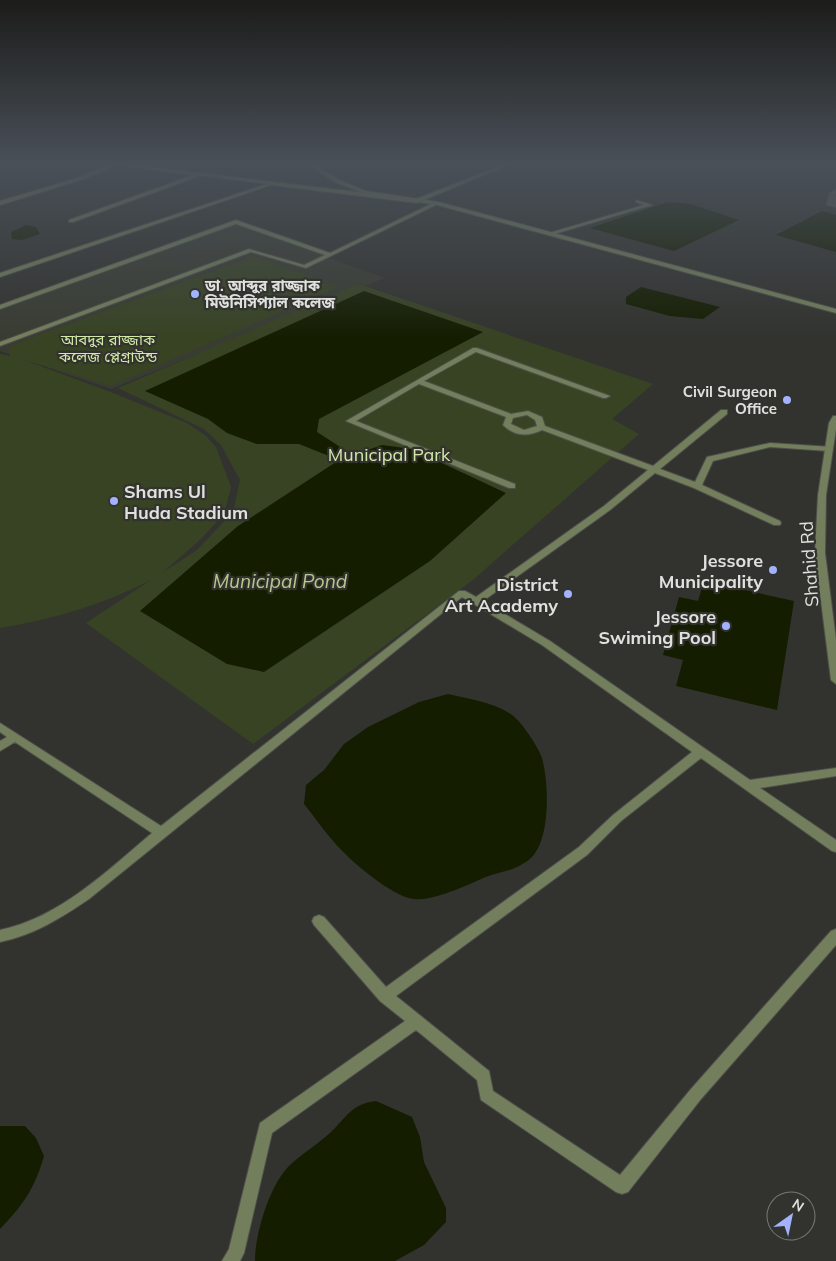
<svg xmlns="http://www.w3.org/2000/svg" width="836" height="1261" font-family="Mulish,'Noto Sans Bengali',sans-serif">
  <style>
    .built { fill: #393c32 }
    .green { fill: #384324 }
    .water { fill: #141d00 }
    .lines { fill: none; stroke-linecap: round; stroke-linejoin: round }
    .minor-casing { stroke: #4e4f4b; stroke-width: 2 }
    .tertiary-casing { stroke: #4e4f4b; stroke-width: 2 }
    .minor { fill: #737f5c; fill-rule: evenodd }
    .tertiary { fill: #737f5c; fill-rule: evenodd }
    .wall { fill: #595a56 }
    .building { fill: #676964; stroke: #484a46 }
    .poi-dot { fill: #a2b2fd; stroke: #32332f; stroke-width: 2 }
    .labels { text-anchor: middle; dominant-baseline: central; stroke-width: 4.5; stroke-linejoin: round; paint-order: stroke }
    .far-poi-label { font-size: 15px; font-weight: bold; fill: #e0e1de; stroke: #32332f; text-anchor: start }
    .far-park-label { font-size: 15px; fill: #d1e8a6; stroke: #32332f }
    .park-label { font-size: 18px; fill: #d1e8a6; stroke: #32332f }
    .poi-label { font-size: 18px; font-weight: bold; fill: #e0e1de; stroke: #32332f; text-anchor: end }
    .street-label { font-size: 18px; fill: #e0e1de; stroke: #32332f }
    .water-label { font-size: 19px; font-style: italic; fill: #b4ca8a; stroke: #32332f }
  </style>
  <rect width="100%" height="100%" fill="#32332f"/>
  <polygon class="built" points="236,224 385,278 111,389 0,351 0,310"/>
  <path class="green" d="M 254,256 L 338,287 L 111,386 L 24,360 L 108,391 L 187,423 L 206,436 L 216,447 L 231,487 L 224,514 L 201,539 L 162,573 L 197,550 L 233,512 L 240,480 L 221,445 L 204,429 L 118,388 L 359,284 L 653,384 L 612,419 L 639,434 L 474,579 L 253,744 L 86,623 L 151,580 C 103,605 53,619 0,628 L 0,354 L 10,356 L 10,346 Z"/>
  <g class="water">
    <polygon points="668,202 690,204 739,220 674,251 590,228"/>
    <polygon points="822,211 836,215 836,252 776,235"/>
    <polygon points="26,225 36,227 40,234 22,240 12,239 11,232"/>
    <polygon points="641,287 720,307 703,319 670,316 626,304 626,297"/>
    <polygon points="364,291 483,332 319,419 317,432 348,452 362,452 382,445 412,449 506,493 430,561 264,672 227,664 140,611 238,526 339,460 299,444 257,444 227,433 208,419 145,391"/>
    <polygon points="704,581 794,601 777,710 676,686 683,660 663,655 679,597 698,601"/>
    <path d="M 448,694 C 469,699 494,702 512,715 C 521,721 539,748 542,758 C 549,783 551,841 530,859 C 512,873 499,871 481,879 C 466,886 430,902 413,899 C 391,896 348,859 334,842 C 323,830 314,816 304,804 L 306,785 L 324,770 L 344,744 L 368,727 L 419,702 Z"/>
    <path d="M 376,1101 L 412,1117 L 420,1137 L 424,1162 L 446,1208 L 446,1222 L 424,1245 L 395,1261 L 255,1261 C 255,1234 269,1187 288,1167 C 301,1154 317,1145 330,1133 C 347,1117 351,1104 376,1101 Z"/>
    <path d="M 0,1126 L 25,1126 L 36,1138 L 44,1156 C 35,1188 23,1205 0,1229 Z"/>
  </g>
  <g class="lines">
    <g class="minor-casing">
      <g id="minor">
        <polygon points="106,163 117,163 416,199 508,163 513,163 417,203 271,185 0,277 0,273 267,184 197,175 197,177 73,222 69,222 69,220 193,175 116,165 81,180 0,205 0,201 77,178 109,165"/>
        <polygon points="636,200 652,205 551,235 546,234 644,205 636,202"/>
        <polygon points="435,202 440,203 306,268 251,252 0,346 0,342 249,249 304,265 325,255 236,224 0,309 0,305 236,220 330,253"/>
        <path d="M 473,348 L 477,348 L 610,396 L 606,398 L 603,398 L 476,352 L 424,381 L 511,414 L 528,411 L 542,417 L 545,426 L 653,466 L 721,410 L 727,410 L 727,414 L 660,469 L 695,482 L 707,457 L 770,443 L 832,447 L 832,451 L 829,451 L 770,447 L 713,461 L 702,485 L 780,521 L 781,523 L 780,525 L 774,525 L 694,488 L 655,473 L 610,510 L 483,601 L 550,641 L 750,780 L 836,768 L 836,776 L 760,788 L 836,840 L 836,852 L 832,851 L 701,758 L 621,821 L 587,855 L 396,996 L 489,1071 L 493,1091 L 620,1175 L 691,1089 L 831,931 L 836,929 L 836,945 L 701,1099 L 628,1192 L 622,1194 L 616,1192 L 481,1100 L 477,1080 L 416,1030 L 272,1133 L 244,1253 L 240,1261 L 222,1261 L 229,1249 L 260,1123 L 405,1021 L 380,1001 L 314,925 L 312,921 L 314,917 L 319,915 L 324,917 L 386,987 L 579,847 L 613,815 L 692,752 L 542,645 L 462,597 L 89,899 C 61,918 34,935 0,942 L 0,930 C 59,918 107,871 152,833 L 15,742 L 0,751 L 0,741 L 7,737 L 0,732 L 0,723 L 161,826 L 459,591 L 465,591 L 476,597 L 604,506 L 648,470 L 542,430 C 528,437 514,436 503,425 L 506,417 L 419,384 L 356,421 L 515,484 L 515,488 L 509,488 L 346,421 ZM 527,415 L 535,420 L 537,426 L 524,430 L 511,424 L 513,418 Z"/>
      </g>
    </g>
    <g class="tertiary-casing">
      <g id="tertiary">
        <polygon points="305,163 310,163 339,180 366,191 439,202 836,309 836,313 437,205 363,193 335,182"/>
        <polygon points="833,416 836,416 836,429 826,495 825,553 836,640 836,684 831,680 815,553 818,495 829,423"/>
      </g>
    </g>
    <use href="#minor" class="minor"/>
    <use href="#tertiary" class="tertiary"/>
  </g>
  <polygon class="wall" points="836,189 836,208 826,205 829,193"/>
  <polygon class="building" points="836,189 836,195 829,193"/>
  <linearGradient id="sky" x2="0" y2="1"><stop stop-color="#1c1c1a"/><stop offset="0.48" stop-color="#495058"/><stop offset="1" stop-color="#495058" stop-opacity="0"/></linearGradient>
  <rect width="836" height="339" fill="url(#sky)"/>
  <g class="poi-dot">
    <circle cx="195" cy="294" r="5"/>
    <circle cx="787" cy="400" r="5"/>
    <circle cx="114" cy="501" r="5"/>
    <circle cx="773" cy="570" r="5"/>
    <circle cx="568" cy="594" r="5"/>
    <circle cx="726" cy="626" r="5"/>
  </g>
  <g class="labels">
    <g class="far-poi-label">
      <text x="205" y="285">ডা. আব্দুর রাজ্জাক<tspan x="205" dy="17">মিউনিসিপ্যাল কলেজ</tspan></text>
      <text x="777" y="391" text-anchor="end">Civil Surgeon<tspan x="777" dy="17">Office</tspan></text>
    </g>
    <g class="far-park-label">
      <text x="108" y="339">আবদুর রাজ্জাক<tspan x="108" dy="17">কলেজ প্লেগ্রাউন্ড</tspan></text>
    </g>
    <g class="park-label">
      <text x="389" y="454">Municipal Park</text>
    </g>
    <g class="poi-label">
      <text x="124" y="491" text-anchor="start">Shams Ul<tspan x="124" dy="21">Huda Stadium</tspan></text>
      <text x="763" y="560">Jessore<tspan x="763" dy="21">Municipality</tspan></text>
      <text x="558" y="584">District<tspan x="558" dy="21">Art Academy</tspan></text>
      <text x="716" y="616">Jessore<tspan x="716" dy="21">Swiming Pool</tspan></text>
    </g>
    <g class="street-label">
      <text transform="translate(809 564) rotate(-94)">Shahid Rd</text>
    </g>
    <g class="water-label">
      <text x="280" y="581">Municipal Pond</text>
    </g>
  </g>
  <g transform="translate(791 1216) rotate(33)"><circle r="24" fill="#32332f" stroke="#787975"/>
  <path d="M0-4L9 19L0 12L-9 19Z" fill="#a2b2fd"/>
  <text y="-8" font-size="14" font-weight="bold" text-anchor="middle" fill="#e0e1de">N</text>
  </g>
</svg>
